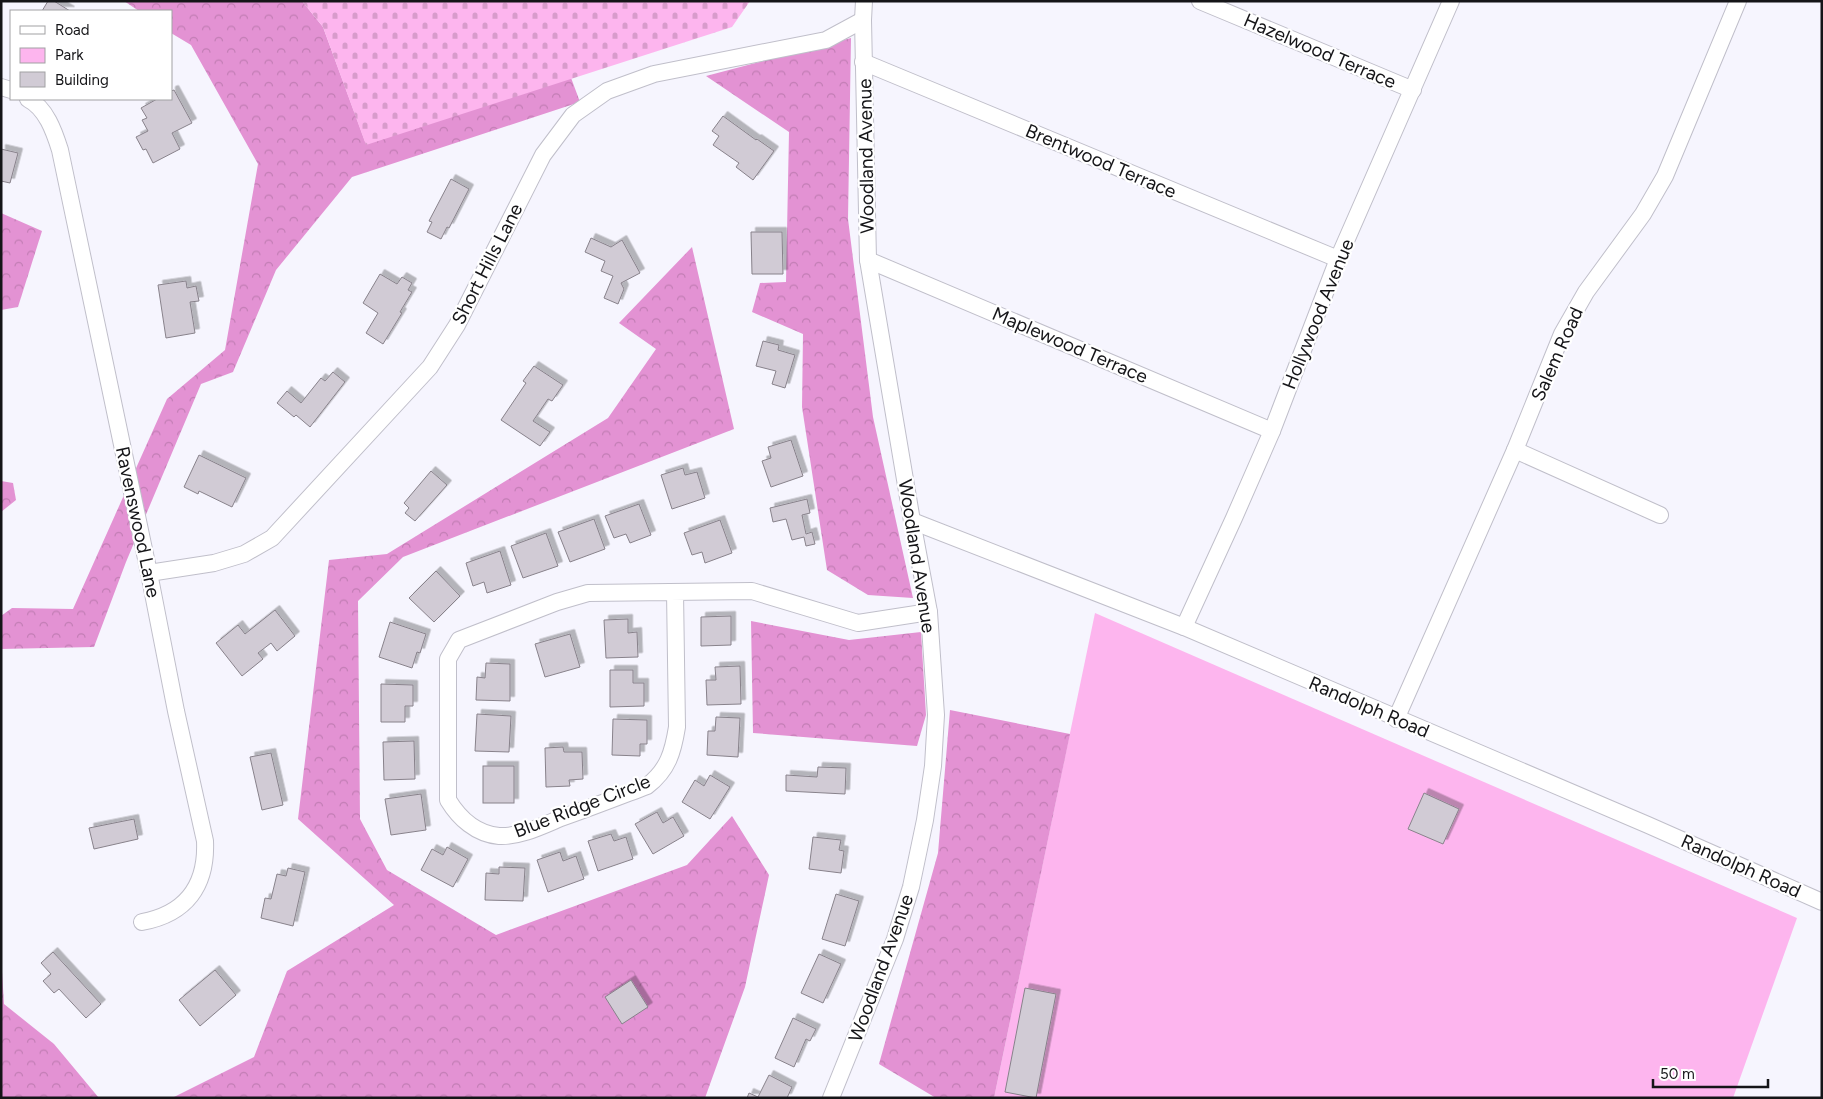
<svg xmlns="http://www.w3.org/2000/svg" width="1823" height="1099" font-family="Figtree,sans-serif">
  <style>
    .green { fill: #fdb5ee }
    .forest { fill: url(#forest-crowns) }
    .cemetery { fill: url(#cemetery-stones) }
    .building { fill: #d1cbd5; stroke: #88828b; filter: url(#shadow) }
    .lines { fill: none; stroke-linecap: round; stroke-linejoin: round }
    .minor-casing { stroke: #c0bfca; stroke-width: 18 }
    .minor { stroke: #fff; stroke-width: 16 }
    .labels { text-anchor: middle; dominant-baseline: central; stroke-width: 4.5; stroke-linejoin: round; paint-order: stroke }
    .street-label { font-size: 19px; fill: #151518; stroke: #fff }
  </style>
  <defs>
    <pattern id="forest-crowns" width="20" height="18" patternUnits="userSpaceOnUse" patternTransform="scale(1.25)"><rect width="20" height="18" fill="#e392d3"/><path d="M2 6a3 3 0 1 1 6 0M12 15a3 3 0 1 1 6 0" fill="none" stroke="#c27db4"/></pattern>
    <pattern id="cemetery-stones" width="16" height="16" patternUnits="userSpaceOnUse" patternTransform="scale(1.25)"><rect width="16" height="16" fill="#fdb5ee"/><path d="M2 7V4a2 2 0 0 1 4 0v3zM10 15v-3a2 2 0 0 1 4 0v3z" fill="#d89bcb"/></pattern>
    <filter id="shadow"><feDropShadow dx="4.5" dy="-4.5" stdDeviation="0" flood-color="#0004"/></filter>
  </defs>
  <rect width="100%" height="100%" fill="#f6f5fe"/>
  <polygon class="green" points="1095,613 1797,918 1733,1098 994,1098"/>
  <g class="forest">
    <polygon points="124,1 302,1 323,27 366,144 567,67 580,102 352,177 276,270 233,372 201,384 126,562 94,647 1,649 1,616 12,608 73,609 167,399 225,350 258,164 191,45 171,33 171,11 139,11"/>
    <polygon points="851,38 848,219 873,417 913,598 868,595 827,570 802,407 803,334 752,312 760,283 786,282 789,132 706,76"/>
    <polygon points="1,213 42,231 18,307 1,310"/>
    <polygon points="692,247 734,429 403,557 358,601 360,819 387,870 496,935 687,865 732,816 769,875 745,987 705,1098 172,1098 254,1057 287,971 394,905 298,819 329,560 387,554 608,418 656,349 619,323"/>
    <polygon points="1,481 13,483 16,500 1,512"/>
    <polygon points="751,621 849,640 921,632 926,715 917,746 753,733"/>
    <polygon points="950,710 1070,734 994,1098 936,1098 879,1064 938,853"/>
    <polygon points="1,956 4,1004 54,1044 99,1098 1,1098"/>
  </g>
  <polygon class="cemetery" points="302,1 750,1 732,27 366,145 323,27"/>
  <g class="building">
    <polygon points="48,1 54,1 70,11 42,11"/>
    <polygon points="174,90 192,123 172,133 180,149 153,163 146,149 143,150 136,137 148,131 142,120 147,118 141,108 157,99 171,99 171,91"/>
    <polygon points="723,116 756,140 757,139 774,151 753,180 736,167 739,163 713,145 719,136 712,131"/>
    <polygon points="1,149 18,153 10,183 1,181"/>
    <polygon points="451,179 469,189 449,228 447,227 441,239 427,232 432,222 429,221"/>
    <polygon points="751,232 782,232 783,274 752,274"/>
    <polygon points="591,238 611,247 622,240 640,273 621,283 624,289 618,304 604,298 613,276 601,271 605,261 585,252"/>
    <polygon points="380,274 397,284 402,277 412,283 408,290 412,292 400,312 402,313 383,344 366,333 378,313 363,303"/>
    <polygon points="186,281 187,288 196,286 199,301 190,302 195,333 166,338 158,285"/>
    <polygon points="763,341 779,345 778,350 795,355 785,388 772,384 776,371 756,366"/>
    <polygon points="534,366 563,385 552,401 548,399 533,421 550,432 540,446 501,420 526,383 523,381"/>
    <polygon points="333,372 345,382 310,427 296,415 294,417 277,403 287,391 301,403 321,378 325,381"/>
    <polygon points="791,440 803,476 771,487 762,461 771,458 768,447"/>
    <polygon points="199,455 246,478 232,507 199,491 198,494 184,487"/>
    <polygon points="683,468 685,475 697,472 705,498 672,509 661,475"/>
    <polygon points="431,471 447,485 415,521 405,513 409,508 404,503"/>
    <polygon points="807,499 810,513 802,515 806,534 812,532 815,544 806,546 804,537 792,540 786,519 773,522 770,508"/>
    <polygon points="639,504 651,535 630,543 626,534 614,538 605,516"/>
    <polygon points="594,519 605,549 570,562 558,532"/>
    <polygon points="720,520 732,553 705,563 702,552 692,555 684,533"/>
    <polygon points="546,533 558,566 523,578 511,546"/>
    <polygon points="500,551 511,585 487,593 484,582 473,586 466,563"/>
    <polygon points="436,571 460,596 434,622 409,598"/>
    <polygon points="275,610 295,636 277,651 271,643 258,653 263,659 242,676 216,643 238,625 245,634"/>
    <polygon points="731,616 731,645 701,646 701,617"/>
    <polygon points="628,619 628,633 637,632 638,657 606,658 604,620"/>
    <polygon points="390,622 426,634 420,653 417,652 412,668 379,657"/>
    <polygon points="570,634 580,667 545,677 535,644"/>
    <polygon points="486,663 510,664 510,701 476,700 477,677 485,678"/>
    <polygon points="740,666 741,704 707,705 706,680 716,680 715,667"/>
    <polygon points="610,670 633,670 633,683 644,683 644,706 610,707"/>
    <polygon points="381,684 413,685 413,706 405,706 405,722 381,722"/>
    <polygon points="477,714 511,716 509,752 475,751"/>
    <polygon points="716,717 740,718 738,757 707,755 708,731 715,731"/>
    <polygon points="613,719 647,720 647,744 640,744 640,756 612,755"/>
    <polygon points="414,741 415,779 384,780 383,742"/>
    <polygon points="563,747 564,752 582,752 583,779 569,780 570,786 546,787 545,748"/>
    <polygon points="271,753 283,805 262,810 250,757"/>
    <rect x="483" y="766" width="31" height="37"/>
    <polygon points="818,767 846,768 845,794 786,791 786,775 817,777"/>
    <polygon points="710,775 730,787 710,819 682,802 695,780 704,786"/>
    <polygon points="1424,793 1459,809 1443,844 1408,829"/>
    <polygon points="421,794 426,830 391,835 385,799"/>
    <polygon points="657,812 663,823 673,817 684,836 653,854 635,824"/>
    <polygon points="134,819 138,839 94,849 89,828"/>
    <polygon points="611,834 614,841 626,837 633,859 598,871 588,841"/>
    <polygon points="813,837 841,840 839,850 844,851 841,873 809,869"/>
    <polygon points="447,847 468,859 453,887 421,870 432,849 443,855"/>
    <polygon points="560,852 563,861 576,856 584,879 548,892 537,860"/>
    <polygon points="499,867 525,868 523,901 485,900 486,873 499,874"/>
    <polygon points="288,868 305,872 293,926 261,918 265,898 271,899 277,874 286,876"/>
    <polygon points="836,894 859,901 845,946 822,939"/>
    <polygon points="53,952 101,1004 86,1018 59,989 54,993 43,981 51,974 41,963"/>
    <polygon points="819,954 841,964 823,1003 801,993"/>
    <polygon points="215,970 236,995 200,1026 179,1000"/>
    <polygon points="631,980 648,1007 622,1024 605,997"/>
    <polygon points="1025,988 1056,994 1036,1098 1005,1092"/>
    <polygon points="793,1018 816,1029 810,1041 806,1039 794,1067 775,1058"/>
    <polygon points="769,1075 792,1087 787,1098 747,1098 749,1093 758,1097"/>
  </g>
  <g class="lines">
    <g class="minor-casing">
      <g id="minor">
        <polyline points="1200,1 1413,90"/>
        <polyline points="863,62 1338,259"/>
        <polyline points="1,87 11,90"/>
        <path d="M 28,99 C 46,108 54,131 60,150 L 149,573 L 176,711 L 205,841 C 207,886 186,914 142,922"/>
        <polyline points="868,260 1272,431"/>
        <polyline points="1515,450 1660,515"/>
        <polyline points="912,521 1184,627 1648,825 1822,902"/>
        <polyline points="149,573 214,563 244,554 272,538 430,367 457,325 543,155 573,115 607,91 654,74 826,40 863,20"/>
        <path d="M 675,592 L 677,727 C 673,752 668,770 647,786 C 618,797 590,808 561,818 C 542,826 520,837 499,836 C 476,834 459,818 448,800 L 448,659 L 459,640 L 557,602 L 588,593 L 752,591 L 858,623 L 929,612"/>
        <polyline points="1184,627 1234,518 1272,431 1338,259 1451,1"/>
        <polyline points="1396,719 1515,450 1562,334 1586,292 1643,214 1665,176 1738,1"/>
        <polyline points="831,1098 895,939 911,887 925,820 933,766 936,715 929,612 912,521 868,260 863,20 864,1"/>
      </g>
    </g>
    <use href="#minor" class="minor"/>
  </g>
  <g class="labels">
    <g class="street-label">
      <text transform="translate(1320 51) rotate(23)">Hazelwood Terrace</text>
      <text transform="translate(866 156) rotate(-91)">Woodland Avenue</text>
      <text transform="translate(1101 161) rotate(23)">Brentwood Terrace</text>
      <text transform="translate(487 264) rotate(-63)">Short Hills Lane</text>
      <text transform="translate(1318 314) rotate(-68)">Hollywood Avenue</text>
      <text transform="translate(1070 345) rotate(23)">Maplewood Terrace</text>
      <text transform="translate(1557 354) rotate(-66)">Salem Road</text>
      <text transform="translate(138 522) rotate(78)">Ravenswood Lane</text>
      <text transform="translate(917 556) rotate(81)">Woodland Avenue</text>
      <text transform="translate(1369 707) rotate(23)">Randolph Road</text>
      <text transform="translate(582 806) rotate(-21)">Blue Ridge Circle</text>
      <text transform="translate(1741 866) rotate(24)">Randolph Road</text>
      <text transform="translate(881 968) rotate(-70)">Woodland Avenue</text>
    </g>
  </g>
  <rect width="1823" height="1099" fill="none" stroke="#151518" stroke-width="5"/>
  <rect x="10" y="10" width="162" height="90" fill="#ffffff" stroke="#a1a1a3"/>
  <rect x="20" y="26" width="25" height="8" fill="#ffffff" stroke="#a1a1a3"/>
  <text x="55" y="35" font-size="15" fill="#151518">Road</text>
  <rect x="20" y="48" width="25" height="15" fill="#fdb5ee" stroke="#a1a1a3"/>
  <text x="55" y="60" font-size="15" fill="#151518">Park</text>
  <rect x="20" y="72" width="25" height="15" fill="#d1cbd5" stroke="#a1a1a3"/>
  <text x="55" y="85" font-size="15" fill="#151518">Building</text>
  <path d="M1653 1079v8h115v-8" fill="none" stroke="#151518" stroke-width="2.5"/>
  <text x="1660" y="1079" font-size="15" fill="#151518" stroke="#ffffff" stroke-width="4" paint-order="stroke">50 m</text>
</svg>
